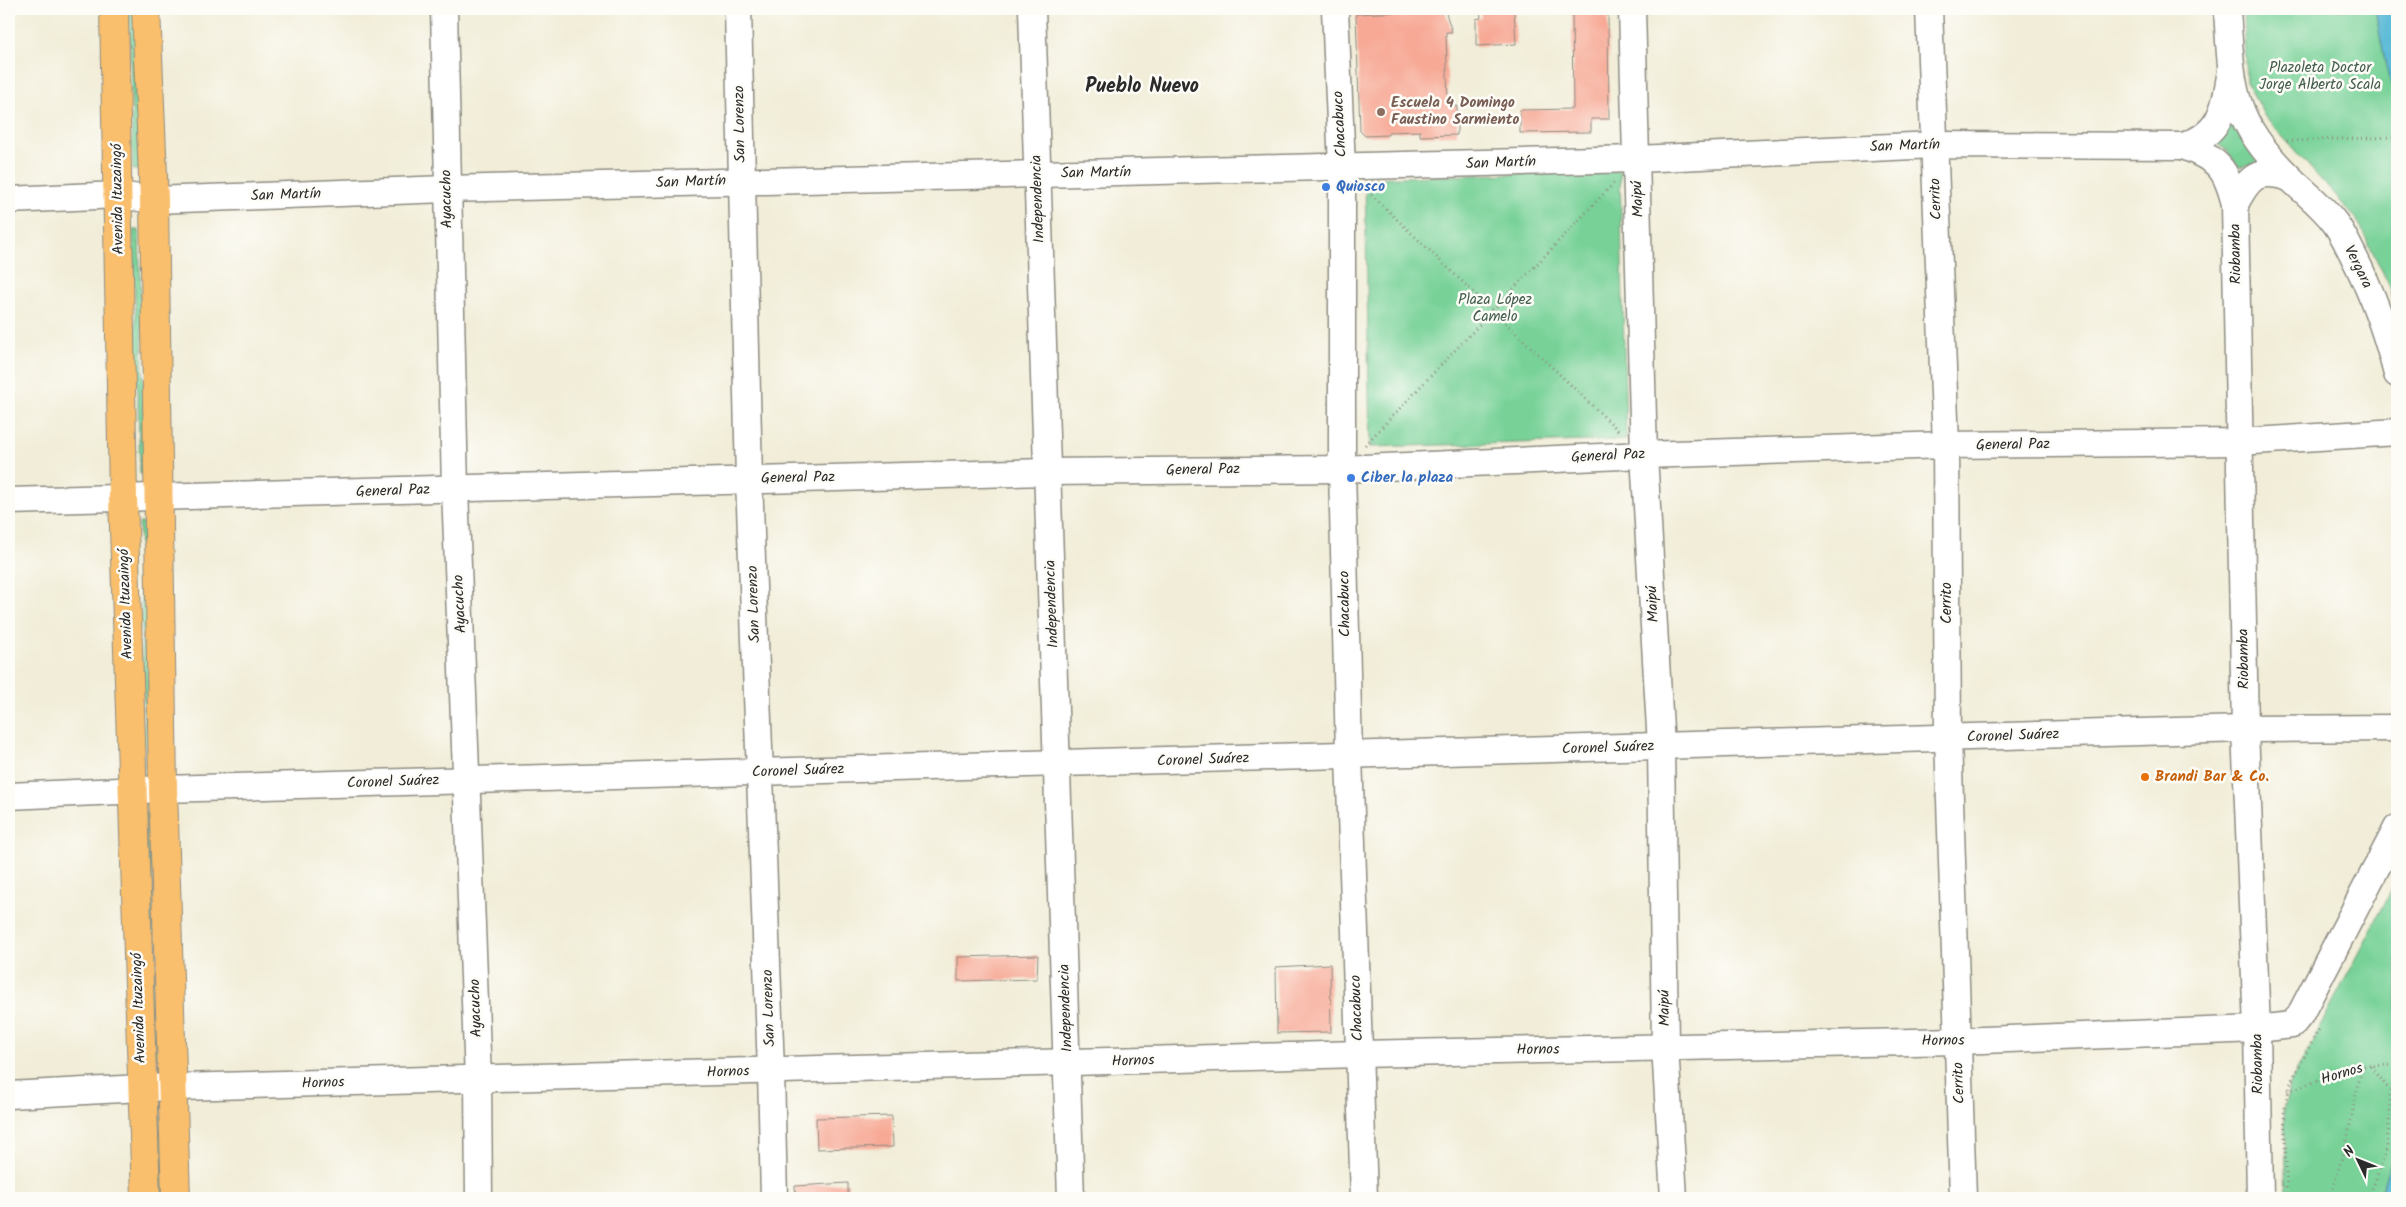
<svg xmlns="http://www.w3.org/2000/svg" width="2406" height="1207" font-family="Kalam,sans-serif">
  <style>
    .green { fill: #78d298; stroke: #527e62 }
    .water { fill: #59bad7; stroke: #427281 }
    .building { fill: #f7a995 }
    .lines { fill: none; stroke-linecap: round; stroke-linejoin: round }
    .minor-casing { stroke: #8e8c82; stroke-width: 29 }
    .major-casing { stroke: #8e8c82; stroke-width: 30 }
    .path { stroke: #8e8c82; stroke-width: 3; stroke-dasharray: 1 4; stroke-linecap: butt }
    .minor { stroke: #fff; stroke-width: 26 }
    .major { stroke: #f9bf6d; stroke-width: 28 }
    .education-dot { fill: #8d6e63; stroke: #fdfcf7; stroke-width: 2 }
    .shop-dot { fill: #3f7fe0; stroke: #fdfcf7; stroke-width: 2 }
    .food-dot { fill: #e8710a; stroke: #fdfcf7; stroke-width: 2 }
    .labels { text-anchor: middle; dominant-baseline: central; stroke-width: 5; stroke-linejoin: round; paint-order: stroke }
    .park-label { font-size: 15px; fill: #425d4c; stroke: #fdfcf7 }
    .education-label { font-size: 15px; font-weight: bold; fill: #785e54; stroke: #fdfcf7; text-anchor: start }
    .street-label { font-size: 15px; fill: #2b2b2b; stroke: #fdfcf7 }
    .shop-label { font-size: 15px; font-weight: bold; fill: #366cbe; stroke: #fdfcf7; text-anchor: start }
    .food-label { font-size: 15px; font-weight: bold; fill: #c56008; stroke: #fdfcf7; text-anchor: start }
    .district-label { font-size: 20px; font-weight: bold; fill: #2b2b2b; stroke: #fdfcf7 }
  </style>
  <rect width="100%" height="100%" fill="#fdfcf7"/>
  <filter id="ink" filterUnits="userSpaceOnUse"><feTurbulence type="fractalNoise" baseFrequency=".02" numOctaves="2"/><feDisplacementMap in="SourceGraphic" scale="10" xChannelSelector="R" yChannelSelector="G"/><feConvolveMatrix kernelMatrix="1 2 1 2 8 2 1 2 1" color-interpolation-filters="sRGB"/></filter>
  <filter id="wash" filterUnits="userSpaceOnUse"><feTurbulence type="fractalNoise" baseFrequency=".0096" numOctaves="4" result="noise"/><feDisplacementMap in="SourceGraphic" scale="20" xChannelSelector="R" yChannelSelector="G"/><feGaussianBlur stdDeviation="1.12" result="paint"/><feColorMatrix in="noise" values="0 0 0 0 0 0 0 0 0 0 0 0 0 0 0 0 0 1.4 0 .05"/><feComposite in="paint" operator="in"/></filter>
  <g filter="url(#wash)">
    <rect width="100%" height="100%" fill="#f1edd8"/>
    <g class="green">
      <polygon points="129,9 135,9 139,170 133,170"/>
      <polygon points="2243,9 2375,9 2387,71 2397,104 2397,316 2390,287 2357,220 2265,117 2246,82"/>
      <polygon points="2234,105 2266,160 2239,167 2227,151 2218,144 2231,122"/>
      <polygon points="1620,171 1626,440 1370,447 1365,178"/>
      <polygon points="133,230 139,230 146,474 140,474"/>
      <polygon points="139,523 144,523 151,767 145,767"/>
      <polygon points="145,813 151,813 157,1057 151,1057"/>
      <polygon points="2397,880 2397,1145 2378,1198 2287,1198 2284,1108 2291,1082"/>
      <polygon points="156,1117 162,1117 165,1198 158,1198"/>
    </g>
    <g class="water">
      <polygon points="2375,9 2397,9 2397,104 2387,71"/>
      <polygon points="2397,1145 2397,1198 2378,1198"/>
    </g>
    <g id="blocks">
      <g class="building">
        <polygon points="1480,9 1514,9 1516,44 1476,46 1476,19 1481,18"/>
        <polygon points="1572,9 1608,9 1609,119 1591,119 1591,132 1520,133 1520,110 1573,109"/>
        <polygon points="1445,10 1452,32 1446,32 1448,106 1457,106 1457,135 1420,136 1420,131 1388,132 1388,135 1365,136 1360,131 1356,14"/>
        <polygon points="1038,955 1037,979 958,981 958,957"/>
        <polygon points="1330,964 1331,1032 1277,1033 1276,967"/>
        <polygon points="892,1116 893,1147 817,1149 816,1118"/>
        <polygon points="848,1183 848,1198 796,1198 795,1186"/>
      </g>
    </g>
  </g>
  <g filter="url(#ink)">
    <use href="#blocks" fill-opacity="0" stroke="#8e8c82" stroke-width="1"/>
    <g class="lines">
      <g class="minor-casing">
        <g id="minor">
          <polyline points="444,9 455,489 478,1079 479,1198"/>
          <polyline points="738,9 749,479 771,1071 774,1198"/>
          <polyline points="1032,9 1071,1198"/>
          <polyline points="1335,9 1342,167 1342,469 1349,755 1364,1198"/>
          <polyline points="1632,9 1644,455 1661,746 1665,1046 1674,1198"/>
          <polyline points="1929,9 1946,445 1948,738 1963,1198"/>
          <path d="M 2227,9 C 2232,88 2230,118 2289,177 C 2305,193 2322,205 2335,223 C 2342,232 2347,243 2352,253 C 2372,292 2386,331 2397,374"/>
          <path d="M 2183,146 C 2219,160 2226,168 2235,204 L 2245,729 L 2257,1029 L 2260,1198"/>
          <path d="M 9,200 L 118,195 L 154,200 L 447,189 L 1637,159 L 1934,145 L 2183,146 C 2223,133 2224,108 2231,71"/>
          <path d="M 2235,204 C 2250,176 2257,168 2290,178"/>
          <polyline points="9,501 1047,472 1342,469 1644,455 1946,445 2238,442 2397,432"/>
          <polyline points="9,796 163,789 2245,729 2397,728"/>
          <polyline points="9,1095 142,1088 1359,1054 1958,1041 2257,1029 2292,1025 2300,1015 2397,828"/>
        </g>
      </g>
      <g class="major-casing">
        <g id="major">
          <polyline points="114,9 123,497 146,1198"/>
          <polyline points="146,9 154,200 163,789 176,1198"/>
        </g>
      </g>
      <g class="path">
        <polyline points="2287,141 2397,137"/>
        <polyline points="1364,188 1620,432"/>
        <polyline points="1365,445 1614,183"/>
        <polyline points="2288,1091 2362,1066 2397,1065"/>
        <polyline points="2287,1198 2284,1108 2291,1082 2319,1029"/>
        <polyline points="2330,1198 2346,1144 2362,1066"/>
        <polyline points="2369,1198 2387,1148 2390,1113 2390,1091 2371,1066"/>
      </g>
      <use href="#minor" class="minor"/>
      <use href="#major" class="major"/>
    </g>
  </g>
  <circle class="education-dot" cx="1381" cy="112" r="5"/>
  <g class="shop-dot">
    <circle cx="1326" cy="187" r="5"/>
    <circle cx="1351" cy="478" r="5"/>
  </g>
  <circle class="food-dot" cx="2145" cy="777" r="5"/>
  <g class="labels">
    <g class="park-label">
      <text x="2320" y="68">Plazoleta Doctor<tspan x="2320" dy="17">Jorge Alberto Scala</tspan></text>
      <text x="1495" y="300">Plaza López<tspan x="1495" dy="17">Camelo</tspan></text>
    </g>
    <g class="education-label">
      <text x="1391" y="103">Escuela 4 Domingo<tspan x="1391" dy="17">Faustino Sarmiento</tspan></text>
    </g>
    <g class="street-label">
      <text transform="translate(740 124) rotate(-91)">San Lorenzo</text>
      <text transform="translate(1340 124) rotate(-93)">Chacabuco</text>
      <text transform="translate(1905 146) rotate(-2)">San Martín</text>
      <text transform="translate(1501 163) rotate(-2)">San Martín</text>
      <text transform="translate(1096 173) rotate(-1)">San Martín</text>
      <text transform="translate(691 182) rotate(-2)">San Martín</text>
      <text transform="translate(286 195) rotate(-2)">San Martín</text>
      <text transform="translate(118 199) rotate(-91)">Avenida Ituzaingó</text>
      <text transform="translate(447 199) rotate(-91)">Ayacucho</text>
      <text transform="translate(1038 199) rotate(-92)">Independencia</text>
      <text transform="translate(1638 199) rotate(-92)">Maipú</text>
      <text transform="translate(1936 199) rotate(-92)">Cerrito</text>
      <text transform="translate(2236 254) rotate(-91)">Riobamba</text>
      <text transform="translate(2358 267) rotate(64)">Vergara</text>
      <text transform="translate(2013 445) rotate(-1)">General Paz</text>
      <text transform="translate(1608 456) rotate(-3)">General Paz</text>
      <text transform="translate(1203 470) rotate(-1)">General Paz</text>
      <text transform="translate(798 478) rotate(-1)">General Paz</text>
      <text transform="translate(393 491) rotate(-2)">General Paz</text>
      <text transform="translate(1947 603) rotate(-90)">Cerrito</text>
      <text transform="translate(126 604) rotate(-92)">Avenida Ituzaingó</text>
      <text transform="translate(460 604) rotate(-93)">Ayacucho</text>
      <text transform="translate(754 604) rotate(-92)">San Lorenzo</text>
      <text transform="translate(1052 604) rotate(-92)">Independencia</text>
      <text transform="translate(1345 604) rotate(-91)">Chacabuco</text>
      <text transform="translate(1653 604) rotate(-93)">Maipú</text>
      <text transform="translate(2244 659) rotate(-91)">Riobamba</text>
      <text transform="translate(2013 736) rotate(-2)">Coronel Suárez</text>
      <text transform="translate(1608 748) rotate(-2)">Coronel Suárez</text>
      <text transform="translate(1203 760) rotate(-2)">Coronel Suárez</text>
      <text transform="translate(798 771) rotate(-2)">Coronel Suárez</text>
      <text transform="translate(393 782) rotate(-2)">Coronel Suárez</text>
      <text transform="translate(139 1008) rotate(-92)">Avenida Ituzaingó</text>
      <text transform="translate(476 1008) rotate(-92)">Ayacucho</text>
      <text transform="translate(769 1008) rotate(-92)">San Lorenzo</text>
      <text transform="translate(1066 1008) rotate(-92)">Independencia</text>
      <text transform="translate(1357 1008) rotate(-92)">Chacabuco</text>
      <text transform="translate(1665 1008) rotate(-91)">Maipú</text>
      <text transform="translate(1943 1041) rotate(-1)">Hornos</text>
      <text transform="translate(1538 1050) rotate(-1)">Hornos</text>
      <text transform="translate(1133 1061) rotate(-2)">Hornos</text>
      <text transform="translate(2258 1064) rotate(-91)">Riobamba</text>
      <text transform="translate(728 1072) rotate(-2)">Hornos</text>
      <text transform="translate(2342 1074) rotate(-17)">Hornos</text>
      <text transform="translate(323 1083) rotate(-2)">Hornos</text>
      <text transform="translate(1959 1083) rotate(-92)">Cerrito</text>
    </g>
    <g class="shop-label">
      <text x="1336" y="187">Quiosco</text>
      <text x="1361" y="478">Ciber la plaza</text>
    </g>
    <g class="food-label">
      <text x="2155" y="777">Brandi Bar &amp; Co.</text>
    </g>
    <g class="district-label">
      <text x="1142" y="87">Pueblo Nuevo</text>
    </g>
  </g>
  <rect width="2406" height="1207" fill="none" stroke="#fdfcf7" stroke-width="30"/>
  <g transform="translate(2358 1160) rotate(313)" stroke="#fdfcf7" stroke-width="4" paint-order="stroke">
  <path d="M0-4L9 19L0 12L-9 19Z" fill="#2b2b2b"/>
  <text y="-8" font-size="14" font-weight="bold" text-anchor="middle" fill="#2b2b2b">N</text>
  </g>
</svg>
